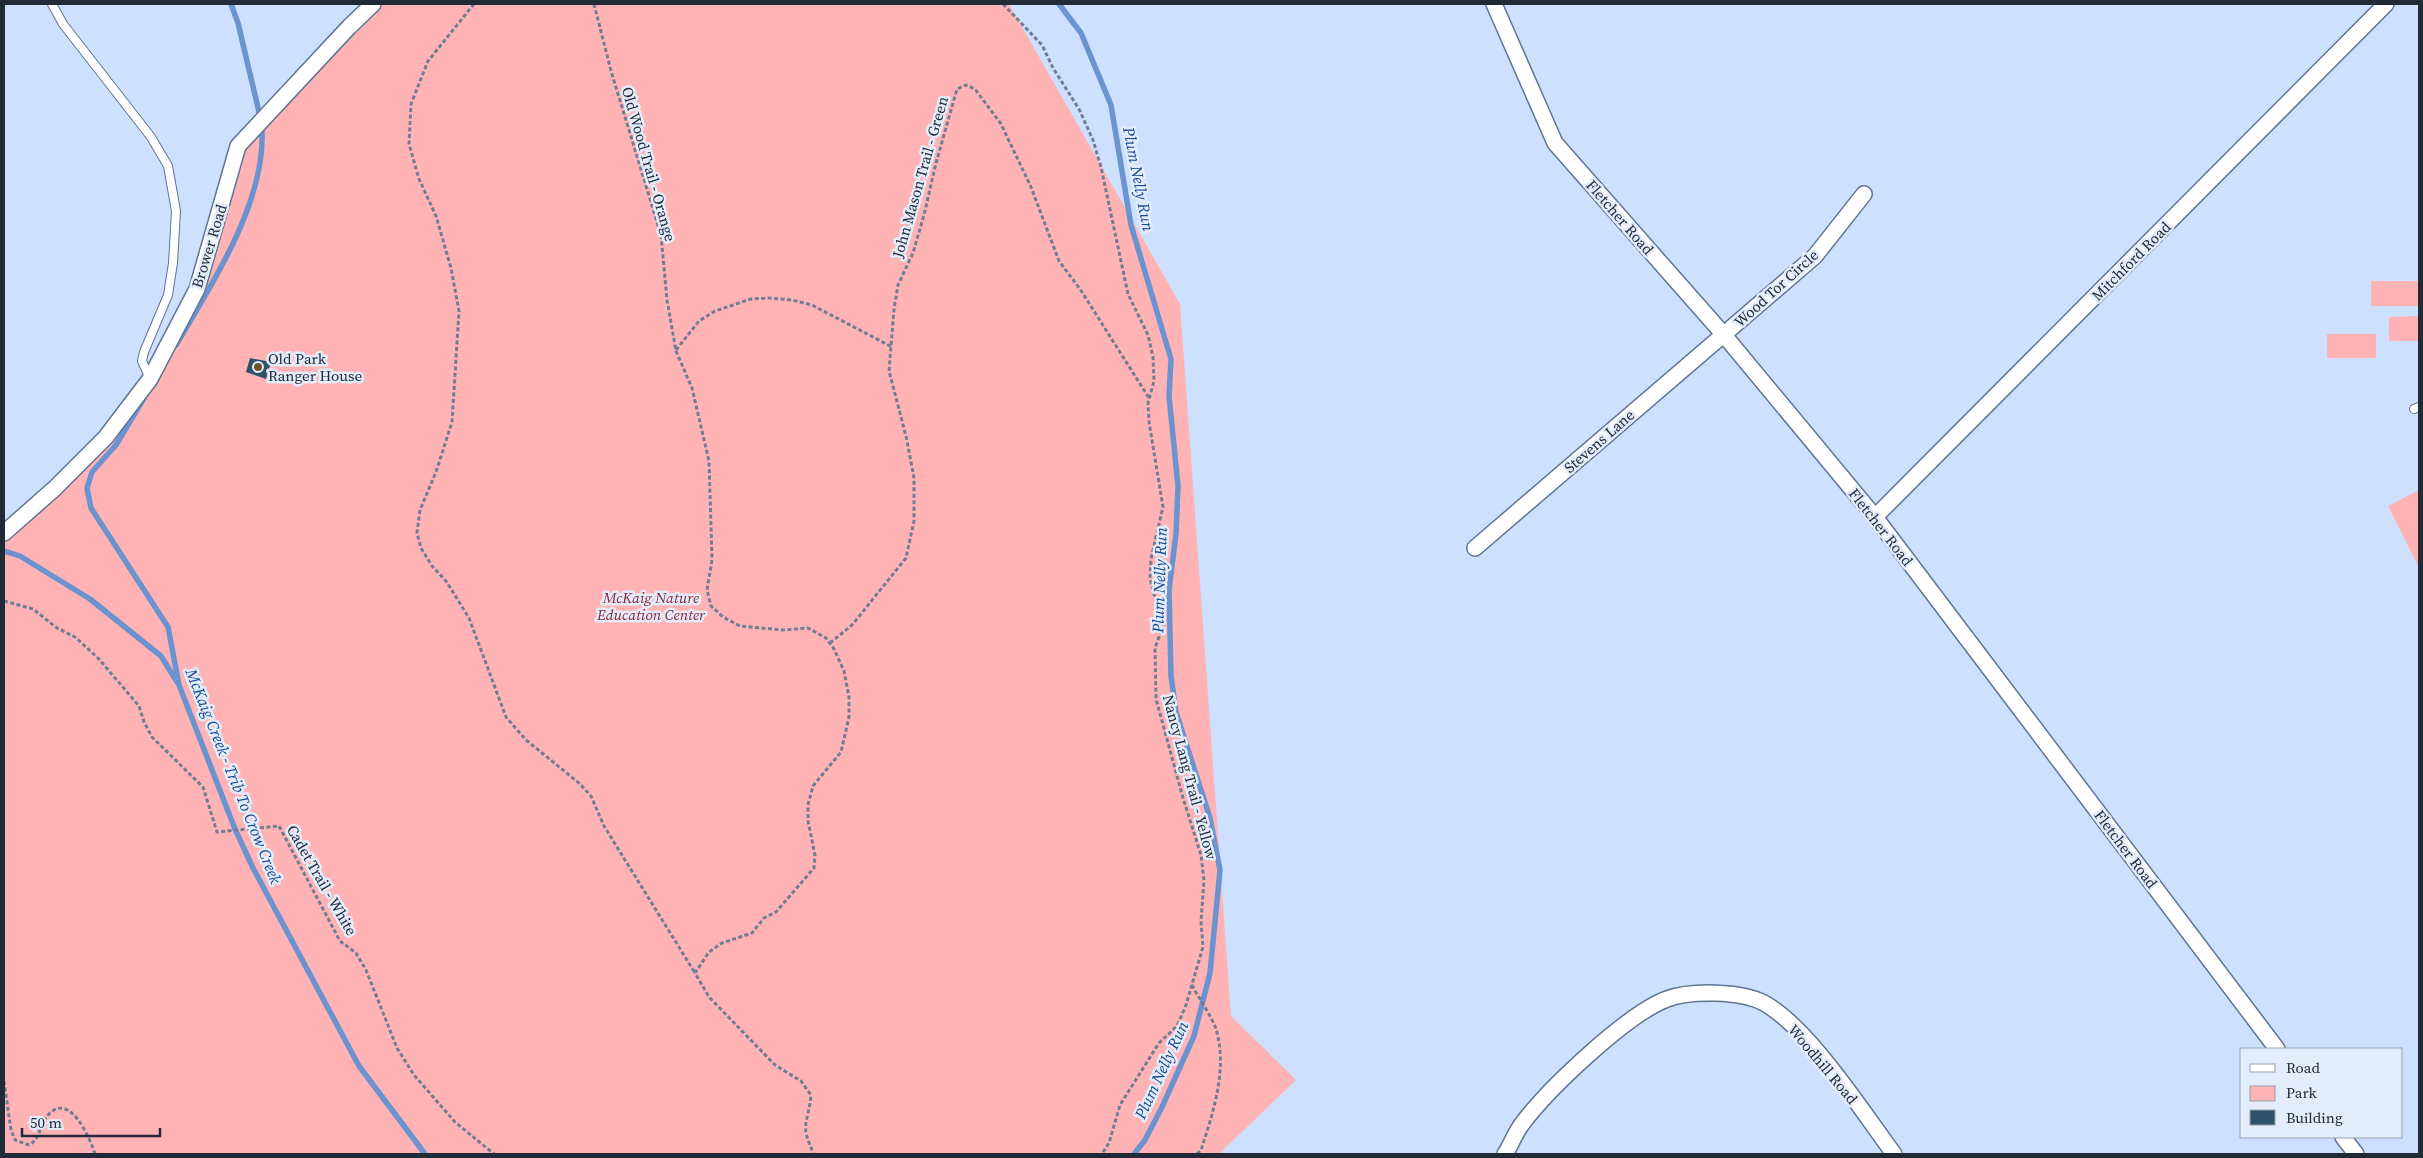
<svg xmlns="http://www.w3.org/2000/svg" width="2423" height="1158" font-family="'Source Serif 4',serif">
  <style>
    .green { fill: #ffb3b4 }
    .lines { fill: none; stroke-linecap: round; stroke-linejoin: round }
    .stream { stroke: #6a93d0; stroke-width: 5.5 }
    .building { fill: #2e5269 }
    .service-casing { stroke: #5f7595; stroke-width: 10 }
    .minor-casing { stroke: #5f7595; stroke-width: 18 }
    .path { stroke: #6f7e92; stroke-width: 3; stroke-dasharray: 4 2.5; stroke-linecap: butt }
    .service { stroke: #fff; stroke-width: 8 }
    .minor { stroke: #fff; stroke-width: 15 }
    .poi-dot { fill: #6f5426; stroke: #e3ecfb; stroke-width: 2 }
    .labels { text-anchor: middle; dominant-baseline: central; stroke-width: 5; stroke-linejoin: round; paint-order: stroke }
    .street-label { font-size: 15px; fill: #212b38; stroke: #e3ecfb }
    .poi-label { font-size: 15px; fill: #212b38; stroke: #e3ecfb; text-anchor: start }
    .park-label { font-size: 15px; font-style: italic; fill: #892732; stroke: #e3ecfb }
    .water-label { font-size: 16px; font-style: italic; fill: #154891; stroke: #e3ecfb }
  </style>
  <rect width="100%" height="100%" fill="#cde0fd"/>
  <g class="green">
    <polygon points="373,4 1009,4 1180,304 1231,1016 1296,1080 1219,1154 4,1154 4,533 111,431 197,289 238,146"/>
    <rect x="2371" y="281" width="48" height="25"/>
    <polygon points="2419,316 2419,341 2389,341 2389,317"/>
    <rect x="2327" y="334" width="49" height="24"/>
    <polygon points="2419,490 2419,568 2388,506"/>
  </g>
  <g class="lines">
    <g class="stream">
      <polyline points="231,4 238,23 259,112"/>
      <polyline points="1059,4 1081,33 1111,105 1131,225 1171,359 1169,396 1178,486 1176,534 1169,590 1171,676 1176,712 1210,818 1220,870 1210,973 1194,1036 1162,1107 1145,1140 1134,1154"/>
      <path d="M 176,345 C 211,286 265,203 262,132"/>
      <polyline points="144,398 116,445 92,472 87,488 91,508 168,627 179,685 235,829 253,868 359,1066 425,1154"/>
      <polyline points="4,551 20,556 90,599 161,656 177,682"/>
    </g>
  </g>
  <polygon class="building" points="250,358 271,362 266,379 246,372"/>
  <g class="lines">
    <g class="service-casing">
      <g id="service">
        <polyline points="52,4 63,24 151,137 168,166 176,211 173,263 168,295 144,352 142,361 150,379"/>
        <polyline points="2414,409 2419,407"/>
      </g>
    </g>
    <g class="minor-casing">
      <g id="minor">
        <polyline points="1494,4 1555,143 1724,335 1875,517 2277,1049"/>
        <polyline points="1875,517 2386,4"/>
        <polyline points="4,533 54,489 106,437 150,379 197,289 238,146 349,27 373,4"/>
        <polyline points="1475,548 1815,256 1864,194"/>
        <polyline points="2343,1137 2356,1154"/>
        <path d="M 1505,1154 C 1511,1145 1515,1133 1522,1124 C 1548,1089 1627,1014 1667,999 C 1691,990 1741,991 1764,1003 C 1809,1028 1862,1111 1894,1154"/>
      </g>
    </g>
    <g class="path">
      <polyline points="474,4 428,61 411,104 409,144 419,179 436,216 451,268 459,311 452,422 436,472 420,510 417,533 421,548 432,566 446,581 469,618 506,717 526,740 579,783 591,796 604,826 695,973"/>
      <path d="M 594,4 L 611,71 L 661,235 L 667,300 L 676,351 L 692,388 L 709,461 L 712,560 L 707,590 L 711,606 L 723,617 L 740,626 L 783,630 L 808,628 L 826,638 L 834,649 L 844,671 L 849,697 L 849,717 L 841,752 L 813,786 L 808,805 L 808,821 L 815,855 L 814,868 L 776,912 L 764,918 L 752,933 L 722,943 L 709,952 L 695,973 L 709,997 L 775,1065 L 801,1081 L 811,1095 C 808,1126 799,1123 814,1154"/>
      <polyline points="1003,4 1042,45 1053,68 1079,109 1093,140 1101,167 1128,294 1148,335 1153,357 1154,381 1148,403 1149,422 1163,507 1151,559 1150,579 1163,626 1155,648 1156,699 1183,798 1201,855 1204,881 1201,921 1203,947 1186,1005 1177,1026 1159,1043 1120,1105 1109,1143 1102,1154"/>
      <polyline points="676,350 699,321 715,311 751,299 770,298 792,300 812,305 892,347"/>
      <polyline points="4,601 33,609 57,628 75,637 98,658 139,706 144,722 152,737 203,787 217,832 279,826 340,941 356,953 366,970 397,1048 414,1075 455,1122 494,1154"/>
      <polyline points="830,643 852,625 906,558 914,521 914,478 906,436 889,371 894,309 898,285 913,253 924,215 936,163 957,89 966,85 975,89 1001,124 1031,187 1059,261 1080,289 1149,398"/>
      <path d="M 1192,985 C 1199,999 1211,1015 1216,1029 C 1228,1069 1213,1113 1201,1150 L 1197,1154"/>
      <path d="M 4,1081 L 11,1130 L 15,1140 L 29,1145 C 41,1139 39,1124 49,1114 C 70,1092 90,1138 95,1154"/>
    </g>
    <use href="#service" class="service"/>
    <use href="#minor" class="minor"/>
  </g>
  <circle class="poi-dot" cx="258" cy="367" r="5"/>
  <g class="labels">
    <g class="street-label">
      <text transform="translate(649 164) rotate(74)">Old Wood Trail - Orange</text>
      <text transform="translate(920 177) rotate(-74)">John Mason Trail - Green</text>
      <text transform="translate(1620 217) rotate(49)">Fletcher Road</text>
      <text transform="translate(209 246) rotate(-73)">Brower Road</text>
      <text transform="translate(2131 261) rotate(-45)">Mitchford Road</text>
      <text transform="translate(1776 288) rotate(-42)">Wood Tor Circle</text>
      <text transform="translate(1599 441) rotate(-41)">Stevens Lane</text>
      <text transform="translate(1881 527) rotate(52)">Fletcher Road</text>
      <text transform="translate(1190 777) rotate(75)">Nancy Lang Trail - Yellow</text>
      <text transform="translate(2126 849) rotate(53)">Fletcher Road</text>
      <text transform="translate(322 880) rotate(60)">Cadet Trail - White</text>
      <text transform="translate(1823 1064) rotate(50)">Woodhill Road</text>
    </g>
    <g class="poi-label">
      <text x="268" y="358">Old Park<tspan x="268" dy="17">Ranger House</tspan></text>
    </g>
    <g class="park-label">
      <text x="651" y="597">McKaig Nature<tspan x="651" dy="17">Education Center</tspan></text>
    </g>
    <g class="water-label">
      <text transform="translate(1139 179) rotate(79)">Plum Nelly Run</text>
      <text transform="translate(1159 580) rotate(-88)">Plum Nelly Run</text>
      <text transform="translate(234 776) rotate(68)">McKaig Creek - Trib To Crow Creek</text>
      <text transform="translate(1161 1070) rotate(-65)">Plum Nelly Run</text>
    </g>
  </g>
  <rect width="2423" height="1158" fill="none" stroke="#212b38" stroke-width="10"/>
  <rect x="2240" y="1048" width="162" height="90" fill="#e3ecfb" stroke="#959fad"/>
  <rect x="2250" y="1064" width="25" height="8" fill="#ffffff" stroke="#959fad"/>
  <text x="2286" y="1073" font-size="15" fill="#212b38">Road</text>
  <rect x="2250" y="1086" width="25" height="15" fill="#ffb3b4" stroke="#959fad"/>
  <text x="2286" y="1098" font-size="15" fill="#212b38">Park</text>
  <rect x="2250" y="1110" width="25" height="15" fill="#2e5269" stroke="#959fad"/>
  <text x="2286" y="1123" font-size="15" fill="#212b38">Building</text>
  <path d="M22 1128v8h138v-8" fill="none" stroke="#212b38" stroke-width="2.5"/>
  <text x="30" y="1128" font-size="15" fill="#212b38" stroke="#e3ecfb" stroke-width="4" paint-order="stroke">50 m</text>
</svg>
